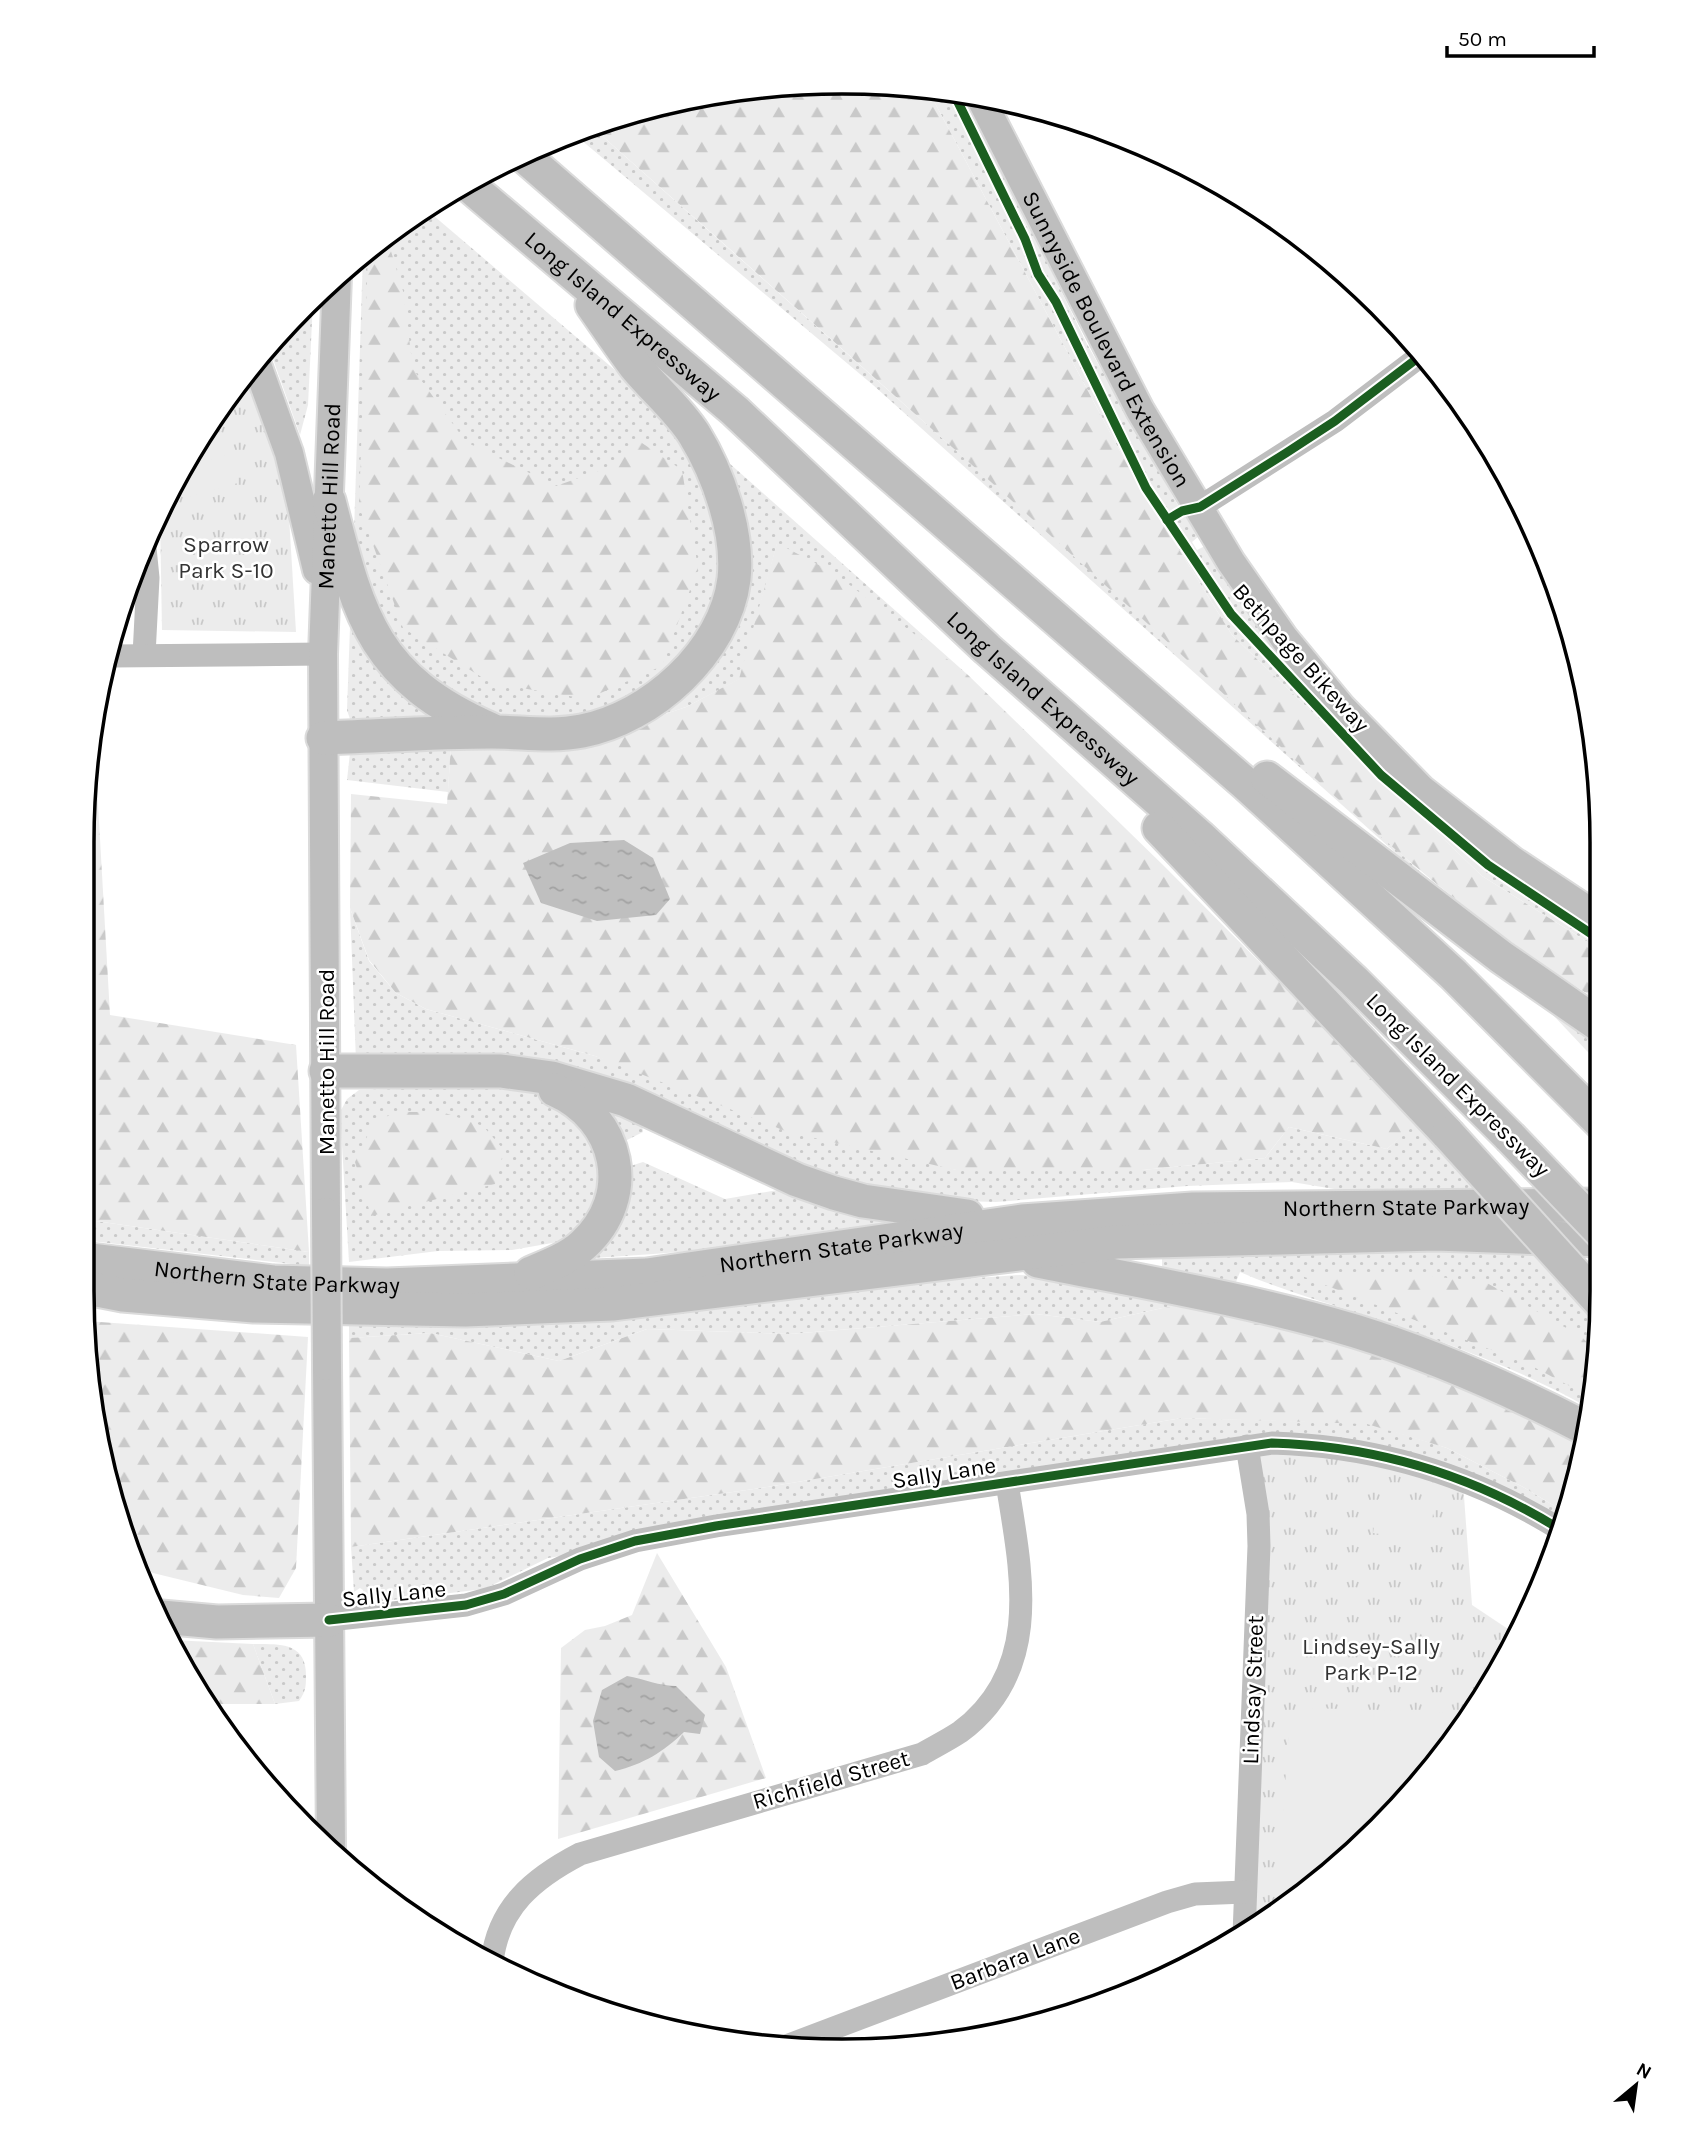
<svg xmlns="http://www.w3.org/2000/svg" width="1685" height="2134" font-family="Karla,sans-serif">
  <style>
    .grass { fill: url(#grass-dots) }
    .forest { fill: url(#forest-firs) }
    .park { fill: url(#park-tufts) }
    .pitch { fill: #ececec }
    .water { fill: url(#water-ripples) }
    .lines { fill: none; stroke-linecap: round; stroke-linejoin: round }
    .major-casing { stroke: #dbdbdb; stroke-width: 32 }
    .highway-casing { stroke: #dbdbdb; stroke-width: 37 }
    .minor { stroke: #bebebe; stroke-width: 23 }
    .major { stroke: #bebebe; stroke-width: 28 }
    .highway { stroke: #bebebe; stroke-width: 33 }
    .major-bridge-casing { stroke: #dbdbdb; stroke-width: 32; stroke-linecap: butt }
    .highway-bridge-casing { stroke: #dbdbdb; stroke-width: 37; stroke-linecap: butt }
    .major-bridge { stroke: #bebebe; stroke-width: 28 }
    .highway-bridge { stroke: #bebebe; stroke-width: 33 }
    .cycleway-casing { stroke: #fff; stroke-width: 13 }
    .cycleway { stroke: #1b5e20; stroke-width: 9 }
    .labels { text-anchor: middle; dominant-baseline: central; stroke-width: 5; stroke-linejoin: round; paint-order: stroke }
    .street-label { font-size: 23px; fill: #000; stroke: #fff }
    .park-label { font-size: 23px; fill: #333; stroke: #fff }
    .rim { fill: none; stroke: #000; stroke-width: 3.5 }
  </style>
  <defs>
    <pattern id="grass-dots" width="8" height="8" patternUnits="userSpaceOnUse" patternTransform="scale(1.75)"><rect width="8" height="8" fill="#ececec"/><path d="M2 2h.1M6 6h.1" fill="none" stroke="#c9c9c9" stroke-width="1.8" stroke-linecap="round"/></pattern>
    <pattern id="forest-firs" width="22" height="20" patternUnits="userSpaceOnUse" patternTransform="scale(1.75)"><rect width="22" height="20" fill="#ececec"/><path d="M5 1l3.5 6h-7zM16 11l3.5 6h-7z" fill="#c9c9c9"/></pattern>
    <pattern id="park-tufts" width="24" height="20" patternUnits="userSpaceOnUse" patternTransform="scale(1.75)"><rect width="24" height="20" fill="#ececec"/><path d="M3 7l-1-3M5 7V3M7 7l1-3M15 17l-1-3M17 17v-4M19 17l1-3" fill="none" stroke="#c9c9c9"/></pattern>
    <pattern id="water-ripples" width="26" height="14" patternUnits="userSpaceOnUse" patternTransform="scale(1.75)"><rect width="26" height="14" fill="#bfbfbf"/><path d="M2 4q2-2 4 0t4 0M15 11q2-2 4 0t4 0" fill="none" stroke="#a2a2a2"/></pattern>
  </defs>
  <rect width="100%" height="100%" fill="#fff"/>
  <g class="grass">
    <polygon points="928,90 966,96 1087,344 1179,507 1172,512 1177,520 1185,515 1199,536 1192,542 1197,550 1205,546 1422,805 1497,868 1602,935 1602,951 1482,876 1232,635 1131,472"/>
    <polygon points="591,126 1050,534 1423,874 1539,964 1418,873 873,385 574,134"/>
    <polygon points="427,210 629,382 666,421 707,491 723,546 708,616 668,676 608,710 543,723 466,706 407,665 365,605 354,533 363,255"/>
    <polygon points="313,301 308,405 300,435 269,348"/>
    <polygon points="720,455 968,675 777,544 740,679 686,707 622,729 736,615"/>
    <polygon points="351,599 438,717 358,725 350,719 347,710"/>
    <polygon points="451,745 448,792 347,780 350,753"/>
    <polygon points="350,908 369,961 396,993 426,1009 595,1056 956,1170 1142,1170 1265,1158 1289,1127 1387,1149 1411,1127 1429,1132 1481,1191 1340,1190 1292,1182 1187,1186 996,1202 925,1200 850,1188 662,1103 356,1061"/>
    <polygon points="1520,980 1602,1036 1602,1067"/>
    <polygon points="480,1087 539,1094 579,1111 605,1144 599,1212 563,1247 558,1242 512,1250 438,1251 349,1262 340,1112 347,1099 359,1090"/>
    <polygon points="601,1097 641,1113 643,1132 617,1145"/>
    <path d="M 643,1162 L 725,1199 L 795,1187 L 918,1216 C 809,1246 694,1251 582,1259 L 621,1169 Z"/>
    <polygon points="82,1219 309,1252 309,1266 82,1240"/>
    <path d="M 1527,1245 L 1599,1328 L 1591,1409 C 1521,1369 1444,1342 1367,1316 C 1324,1302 1281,1290 1240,1272 L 1236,1282 L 1162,1268 L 1162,1252 Z"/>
    <polygon points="1019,1275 1095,1279 1096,1291 1166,1290 1235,1307 1167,1307 1100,1322 1036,1314 789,1334 647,1329 559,1361 430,1333 349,1338 349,1323"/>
    <polygon points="1182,1418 1367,1423 1447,1448 1523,1487 1566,1513 1560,1534 1463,1483 1250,1450 548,1558 484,1589 367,1603 362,1600 363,1590 360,1588 354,1592 351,1547 767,1487"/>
    <path d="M 253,1644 C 279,1644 306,1642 306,1675 C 306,1686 306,1691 299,1701 L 275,1704 Z"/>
  </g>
  <g class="forest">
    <path d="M 892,84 L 928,90 L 1131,472 L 1232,635 L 1482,876 L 1602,951 L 1602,1003 C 1433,899 1293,756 1148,624 C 964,456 777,291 591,126 L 743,89 Z"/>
    <polygon points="387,238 403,291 413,369 466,442 556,486 604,469 639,441 682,470 698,568 662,666 587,699 491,683 403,628 359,506 368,252"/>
    <polygon points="777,543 834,573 968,675 1164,866 1429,1132 1411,1128 1387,1149 1289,1127 1265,1158 1142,1170 956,1170 788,1132 595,1056 426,1009 396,993 369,960 350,908 351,794 447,804 451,745 580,743 686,707 739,679"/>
    <polygon points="85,786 97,786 110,1015 296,1045 309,1252 82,1219"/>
    <polygon points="394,1112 442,1112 483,1126 504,1150 495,1184 371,1216 355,1162 372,1126"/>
    <polygon points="1297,1274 1416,1274 1487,1283 1582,1337 1597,1354 1592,1398 1530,1365"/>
    <polygon points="1167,1307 1235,1307 1423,1366 1544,1424 1585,1449 1566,1513 1523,1487 1447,1448 1367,1424 1182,1418 767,1487 351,1547 349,1338 430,1333 559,1361 647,1329 789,1334 1036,1314 1100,1322"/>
    <polygon points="86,1321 308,1337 296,1568 279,1598 243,1595 153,1573 141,1567 108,1489"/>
    <polygon points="657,1553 726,1667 766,1778 558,1839 561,1648 585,1630 605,1626 632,1615"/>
    <polygon points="171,1640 253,1644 275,1704 209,1704 184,1672"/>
  </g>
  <g class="park">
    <polygon points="246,373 265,422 289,517 296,632 162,630 160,515 184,463"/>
    <polygon points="1279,1447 1463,1483 1472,1605 1517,1635 1474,1714 1344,1863 1256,1926 1244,1926 1250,1450"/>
  </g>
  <g class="pitch">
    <polygon points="230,454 238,483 187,497 179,473 182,468"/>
    <polygon points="1378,1499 1434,1507 1429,1541 1373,1533"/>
    <polygon points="1311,1708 1464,1713 1464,1726 1344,1863 1295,1898 1277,1899 1289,1730"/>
  </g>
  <g class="water">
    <polygon points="624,840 653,858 670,899 656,915 597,921 541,903 523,863 570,843"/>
    <path d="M 627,1676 C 644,1679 660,1686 676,1686 L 705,1715 L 700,1734 L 684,1732 C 663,1752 644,1764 615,1771 L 599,1757 L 593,1721 L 602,1690 Z"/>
  </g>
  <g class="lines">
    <g class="major-casing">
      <g id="major">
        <path id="s1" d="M 981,99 L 1140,410 L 1231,562 L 1284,638 L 1341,707 L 1421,789 L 1513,861 L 1602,920"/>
        <polyline points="256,362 289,453 317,570"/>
        <path id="s2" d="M 326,1212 L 323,654 L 337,276"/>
        <polyline points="327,1366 331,1849"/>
      </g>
    </g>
    <g class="highway-casing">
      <g id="highway">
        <polyline points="524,156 1247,785 1453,974 1602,1124"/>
        <path id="s3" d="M 466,183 L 735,411 L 987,649 L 1199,836 L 1354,981 L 1510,1137"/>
        <path d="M 329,501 C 359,616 372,677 490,729"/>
        <path d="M 323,738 C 380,736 436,732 492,732 C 523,732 551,737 582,731 C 651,718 725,652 734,579 C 739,532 718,473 694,434 C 678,409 653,388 635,366 C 620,346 606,325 592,305"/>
        <polyline points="1267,778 1501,957 1602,1027"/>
        <polyline points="1159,828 1448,1134"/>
        <polyline points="326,1071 501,1071 552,1078 626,1100 797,1180 834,1193 863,1201 967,1216"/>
        <path id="s4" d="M 82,1259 L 273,1282 L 387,1285 L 647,1275 L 1022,1221 L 1193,1209 L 1602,1205"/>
        <path d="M 1038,1261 C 1144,1282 1251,1300 1355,1331 C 1436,1356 1514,1391 1589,1430"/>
        <path d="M 531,1273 C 548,1266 569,1258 583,1245 C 637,1196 619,1118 555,1090"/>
        <polyline points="82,1287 123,1295 254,1306 465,1310 612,1304 1116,1242 1436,1234 1603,1240"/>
        <polyline points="161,1617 217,1622 329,1620"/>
      </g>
    </g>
    <g class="minor">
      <polyline points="1200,507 1335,421 1423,354"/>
      <polyline points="144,655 148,578 145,548"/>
      <polyline points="111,656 323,654"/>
      <path d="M 329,1620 L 466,1605 L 504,1594 L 580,1559 L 635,1541 L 716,1526 L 1272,1443 C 1376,1446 1473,1475 1561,1530"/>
      <polyline points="1244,1935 1259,1546 1258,1514 1247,1446"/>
      <path d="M 492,1962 C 498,1907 534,1878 580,1854 L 922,1754 C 934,1747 948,1740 960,1732 C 1044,1670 1021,1571 1007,1483"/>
      <polyline points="789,2045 1167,1902 1195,1894 1245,1892"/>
    </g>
    <use href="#major" class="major"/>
    <use href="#highway" class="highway"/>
    <g class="major-bridge-casing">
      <polyline id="major-bridge" points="326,1212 327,1366"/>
    </g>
    <g class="highway-bridge-casing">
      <g id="highway-bridge">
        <polyline points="1448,1134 1602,1304"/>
        <polyline points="1510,1137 1603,1234"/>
      </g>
    </g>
    <use href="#major-bridge" class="major-bridge"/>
    <use href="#highway-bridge" class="highway-bridge"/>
    <g class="cycleway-casing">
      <g id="cycleway">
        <polyline points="954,94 1025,239 1038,274 1056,302 1146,488 1231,614 1381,775 1488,865 1602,941"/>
        <polyline points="1167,520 1182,511 1200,507 1286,453 1335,421 1423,354"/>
        <path d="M 329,1620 L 466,1605 L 504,1594 L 580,1559 L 635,1541 L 716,1526 L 1272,1443 C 1376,1446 1473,1475 1561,1530"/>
      </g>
    </g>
    <use href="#cycleway" class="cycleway"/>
  </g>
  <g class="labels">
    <g class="street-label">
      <text stroke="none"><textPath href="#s3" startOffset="206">Long Island Expressway</textPath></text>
      <text stroke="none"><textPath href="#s1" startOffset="271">Sunnyside Boulevard Extension</textPath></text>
      <text stroke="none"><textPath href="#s2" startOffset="716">Manetto Hill Road</textPath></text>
      <text transform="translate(1301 658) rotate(48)">Bethpage Bikeway</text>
      <text stroke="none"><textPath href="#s3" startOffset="774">Long Island Expressway</textPath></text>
      <text transform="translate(326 1062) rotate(-90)">Manetto Hill Road</text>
      <text transform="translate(1458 1085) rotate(45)">Long Island Expressway</text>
      <text stroke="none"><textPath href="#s4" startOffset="1330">Northern State Parkway</textPath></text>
      <text stroke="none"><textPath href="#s4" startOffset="763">Northern State Parkway</textPath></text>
      <text stroke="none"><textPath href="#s4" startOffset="196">Northern State Parkway</textPath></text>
      <text transform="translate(944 1473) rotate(-9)">Sally Lane</text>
      <text transform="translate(394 1594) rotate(-6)">Sally Lane</text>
      <text transform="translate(1253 1690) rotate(-88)">Lindsay Street</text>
      <text transform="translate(831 1780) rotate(-16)">Richfield Street</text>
      <text transform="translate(1015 1959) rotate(-21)">Barbara Lane</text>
    </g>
    <g class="park-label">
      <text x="226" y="544">Sparrow<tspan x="226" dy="26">Park S-10</tspan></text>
      <text x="1371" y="1646">Lindsey-Sally<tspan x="1371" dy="26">Park P-12</tspan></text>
    </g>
  </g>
  <path d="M0 0H1685V2134H0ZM842 94H842A748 748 0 0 1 1590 842V1291A748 748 0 0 1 842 2039H842A748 748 0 0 1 94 1291V842A748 748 0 0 1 842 94Z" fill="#fff" fill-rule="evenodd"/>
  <path class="rim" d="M842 94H842A748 748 0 0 1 1590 842V1291A748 748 0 0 1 842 2039H842A748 748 0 0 1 94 1291V842A748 748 0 0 1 842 94Z"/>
  <g transform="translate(1636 2085) rotate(29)" stroke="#ffffff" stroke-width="5" paint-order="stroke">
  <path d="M0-5L12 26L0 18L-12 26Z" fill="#000000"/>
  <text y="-10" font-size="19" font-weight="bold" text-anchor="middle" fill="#000000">N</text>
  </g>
  <path d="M1447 46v10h147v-10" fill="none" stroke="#000000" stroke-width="3.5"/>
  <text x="1458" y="46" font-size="21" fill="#000000" stroke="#ffffff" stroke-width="5" paint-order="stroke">50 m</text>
</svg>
